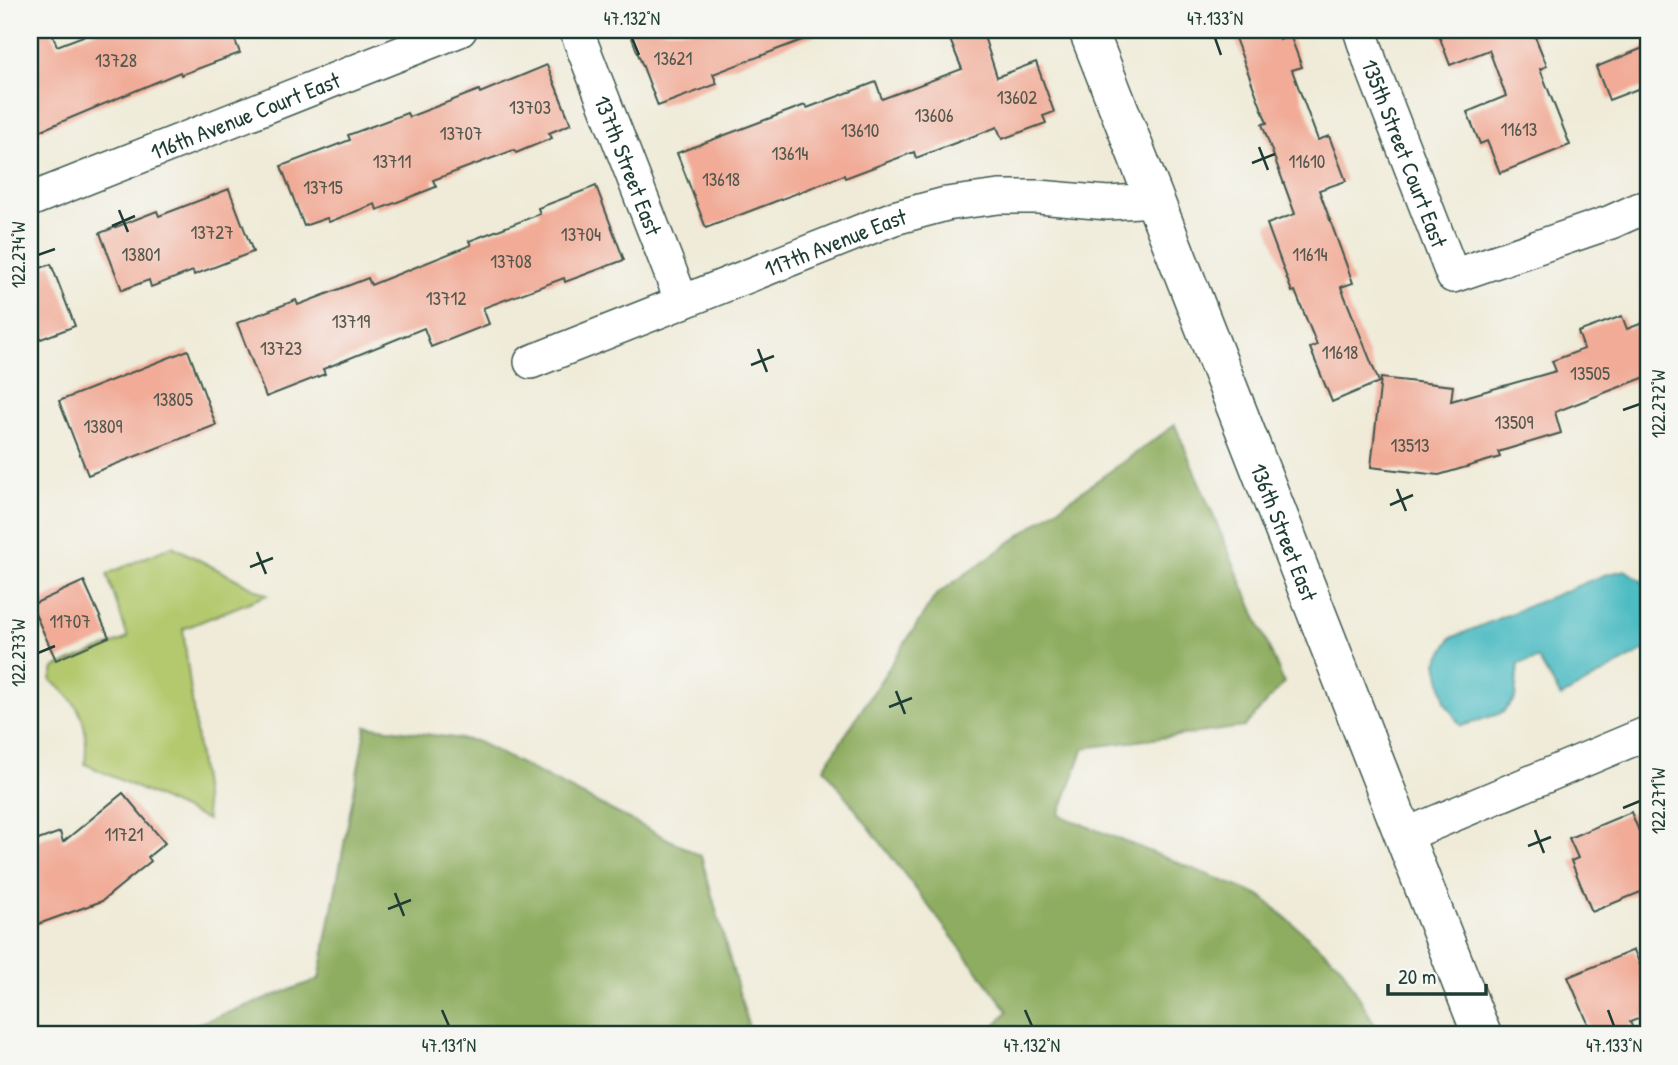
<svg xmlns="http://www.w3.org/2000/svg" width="1678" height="1065" font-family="'Patrick Hand',sans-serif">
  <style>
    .green { fill: #b4c96e; stroke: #6a8351; stroke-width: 2 }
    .forest { fill: #8fad61; stroke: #57754a; stroke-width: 2 }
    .water { fill: #4ebcc3; stroke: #367c7c; stroke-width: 2 }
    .building { fill: #f1ab97 }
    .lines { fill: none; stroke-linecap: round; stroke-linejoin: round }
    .minor-casing { stroke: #3e574d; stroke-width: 36 }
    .tertiary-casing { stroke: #3e574d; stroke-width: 41 }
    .minor { stroke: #fff; stroke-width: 33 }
    .tertiary { stroke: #fff; stroke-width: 38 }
    .ticks { fill: none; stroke: #1f3d34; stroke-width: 2.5 }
    .labels { text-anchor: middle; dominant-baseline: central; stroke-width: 7; stroke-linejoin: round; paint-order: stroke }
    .number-label { font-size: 19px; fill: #54584d }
    .street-label { font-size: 23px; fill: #1f3d34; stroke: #f6f6f2 }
    .neatline { fill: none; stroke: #1f3d34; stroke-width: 2.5 }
    .ticks-label { font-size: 18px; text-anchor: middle; fill: #1f3d34 }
  </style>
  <rect width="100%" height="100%" fill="#f6f6f2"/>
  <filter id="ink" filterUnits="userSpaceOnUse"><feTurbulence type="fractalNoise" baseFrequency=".0143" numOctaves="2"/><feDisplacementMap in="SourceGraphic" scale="14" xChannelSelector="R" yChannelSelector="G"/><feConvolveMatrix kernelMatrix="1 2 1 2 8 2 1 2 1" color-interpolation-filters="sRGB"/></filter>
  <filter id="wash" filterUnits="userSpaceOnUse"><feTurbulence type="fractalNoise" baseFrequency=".00686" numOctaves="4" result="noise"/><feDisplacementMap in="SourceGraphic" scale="28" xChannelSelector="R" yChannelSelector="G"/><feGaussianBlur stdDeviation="1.57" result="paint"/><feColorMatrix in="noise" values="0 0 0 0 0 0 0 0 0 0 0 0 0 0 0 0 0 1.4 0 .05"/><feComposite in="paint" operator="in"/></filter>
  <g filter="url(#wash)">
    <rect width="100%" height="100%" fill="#efebd8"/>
    <path class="green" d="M 172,546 L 267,595 L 183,629 L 207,820 L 85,764 C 89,724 83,706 51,680 L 54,668 L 128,638 L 107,574 Z"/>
    <g class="forest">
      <polygon points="1175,425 1284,683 1244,727 1084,748 1059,815 1261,896 1341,966 1381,1035 986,1035 1008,1011 824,768 936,595"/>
      <polygon points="366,726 476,741 701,856 751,1035 167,1035 319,979"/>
    </g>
    <polygon class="water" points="1625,570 1643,582 1648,596 1648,648 1561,697 1538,659 1518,664 1515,699 1502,713 1461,726 1445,702 1437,662 1451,638 1604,575"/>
    <g id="blocks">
      <g class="building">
        <polygon points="43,30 51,30 57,46 99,30 231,30 240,53 181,75 180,72 30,135 30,35"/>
        <polygon points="629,30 823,30 823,32 713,74 717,84 658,106"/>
        <polygon points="946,30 982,30 997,77 1036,62 1054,112 1043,116 1046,123 1002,139 997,127 916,158 914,152 845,178 844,175 706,228 677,153 805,105 807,108 876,82 882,99 962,69"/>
        <polygon points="1232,30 1276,30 1280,39 1290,35 1302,67 1292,70 1318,140 1329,136 1346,181 1319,190 1353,283 1341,287 1379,382 1332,402 1310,348 1317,345 1295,291 1292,292 1267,224 1295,214 1262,124 1267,123"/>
        <polygon points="1437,30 1536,30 1534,34 1547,66 1540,69 1570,145 1500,173 1487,141 1480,144 1467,112 1506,96 1489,50 1450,65"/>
        <polygon points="1648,46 1648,85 1609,100 1596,67"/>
        <polygon points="547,65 571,124 549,133 552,138 516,153 514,150 433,180 436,187 377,210 375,204 329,222 327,218 304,226 281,166 350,140 348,135 407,113 409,117 479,90 480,93"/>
        <polygon points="596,186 624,260 565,282 564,278 483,308 489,324 431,347 424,328 323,369 325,374 266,397 237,323 296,300 298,305 368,278 371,285 471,245 469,241 540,214 538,208"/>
        <polygon points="229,189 253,252 194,275 193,271 151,287 149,280 122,290 100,233 157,211 159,216"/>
        <polygon points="51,264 75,326 41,339 39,335 30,339 30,272"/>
        <polygon points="1622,316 1627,329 1648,321 1648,376 1555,412 1561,433 1498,452 1500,457 1439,475 1371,467 1381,378 1453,386 1451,401 1556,371 1552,361 1584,349 1578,332"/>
        <polygon points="188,350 216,425 88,475 59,401"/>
        <polygon points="84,581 109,637 56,660 31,605"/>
        <polygon points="123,793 165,843 148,857 151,861 102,901 30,927 30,843 60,832 63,842"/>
        <polygon points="1631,812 1639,831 1648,828 1648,889 1592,912 1571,861 1578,858 1569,838"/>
        <polygon points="1634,950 1648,985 1648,1015 1630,1022 1636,1035 1593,1035 1568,977"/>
      </g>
    </g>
  </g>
  <g filter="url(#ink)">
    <use href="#blocks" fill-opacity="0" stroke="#3e574d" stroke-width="2"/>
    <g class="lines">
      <g class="minor-casing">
        <g id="minor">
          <path id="s1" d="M 576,30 L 682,302"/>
          <path id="s2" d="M 1360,30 L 1371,64 L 1453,276 L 1611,222 L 1640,209"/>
          <path id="s3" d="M 30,200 L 460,30"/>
          <path id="s4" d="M 531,362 L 894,218 L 946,204 L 999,197 L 1039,197 L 1108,203 L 1154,200"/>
          <polyline points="1403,836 1648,733"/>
        </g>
      </g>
      <g class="tertiary-casing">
        <g id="tertiary">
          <path id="s5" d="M 1088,30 L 1482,1035"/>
        </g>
      </g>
      <use href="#minor" class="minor"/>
      <use href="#tertiary" class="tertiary"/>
    </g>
  </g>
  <path class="ticks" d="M 632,38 L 639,55M 1215,38 L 1221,55M 1259,147 L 1268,170M 1252,163 L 1275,154M 119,210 L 128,232M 112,226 L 135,216M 38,255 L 55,249M 758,349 L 767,372M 751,365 L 774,356M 1623,410 L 1640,404M 1397,489 L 1406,511M 1390,505 L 1413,495M 257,552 L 266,574M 250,567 L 273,558M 38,653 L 55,646M 896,691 L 905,714M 889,707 L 912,698M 1623,808 L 1640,801M 1535,830 L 1544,853M 1528,846 L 1551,837M 395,893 L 404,916M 388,909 L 411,900M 442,1010 L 449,1026M 1025,1010 L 1032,1026M 1608,1010 L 1614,1026"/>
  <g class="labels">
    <g class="number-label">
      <text x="673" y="58">13621</text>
      <text x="116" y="60">13728</text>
      <text x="1017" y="97">13602</text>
      <text x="530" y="107">13703</text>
      <text x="934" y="115">13606</text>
      <text x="1519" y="129">11613</text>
      <text x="860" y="130">13610</text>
      <text x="461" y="133">13707</text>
      <text x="790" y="153">13614</text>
      <text x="392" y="161">13711</text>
      <text x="1307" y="161">11610</text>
      <text x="721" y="179">13618</text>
      <text x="323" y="187">13715</text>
      <text x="212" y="232">13727</text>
      <text x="581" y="234">13704</text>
      <text x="141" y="254">13801</text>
      <text x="1310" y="254">11614</text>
      <text x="511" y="261">13708</text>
      <text x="446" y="298">13712</text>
      <text x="351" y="321">13719</text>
      <text x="281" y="348">13723</text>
      <text x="1340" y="352">11618</text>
      <text x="1590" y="373">13505</text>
      <text x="173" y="399">13805</text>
      <text x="1514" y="422">13509</text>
      <text x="103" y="426">13809</text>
      <text x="1410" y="445">13513</text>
      <text x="70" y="621">11707</text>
      <text x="124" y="834">11721</text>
    </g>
    <g class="street-label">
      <text stroke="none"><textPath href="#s3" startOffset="231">116th Avenue Court East</textPath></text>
      <text stroke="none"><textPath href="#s2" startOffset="131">135th Street Court East</textPath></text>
      <text stroke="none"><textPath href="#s1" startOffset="145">137th Street East</textPath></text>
      <text stroke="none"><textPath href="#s4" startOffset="327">117th Avenue East</textPath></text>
      <text stroke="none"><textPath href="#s5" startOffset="539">136th Street East</textPath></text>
    </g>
  </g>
  <rect width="1678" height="1065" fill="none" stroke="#f6f6f2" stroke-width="77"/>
  <path d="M1388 984v10h98v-10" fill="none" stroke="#1f3d34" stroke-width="3.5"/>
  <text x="1398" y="984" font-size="21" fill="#1f3d34" stroke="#f6f6f2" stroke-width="5" paint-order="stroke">20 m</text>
  <rect x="38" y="38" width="1602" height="988" class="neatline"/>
  <g class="ticks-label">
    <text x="632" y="25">47.132°N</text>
    <text x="1215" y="25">47.133°N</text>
    <text transform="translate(19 255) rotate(-90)" y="6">122.274°W</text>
    <text transform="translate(1659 404) rotate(-90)" y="6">122.272°W</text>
    <text transform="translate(19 653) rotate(-90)" y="6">122.273°W</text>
    <text transform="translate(1659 801) rotate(-90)" y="6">122.271°W</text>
    <text x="449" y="1052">47.131°N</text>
    <text x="1032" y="1052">47.132°N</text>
    <text x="1614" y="1052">47.133°N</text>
  </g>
</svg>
